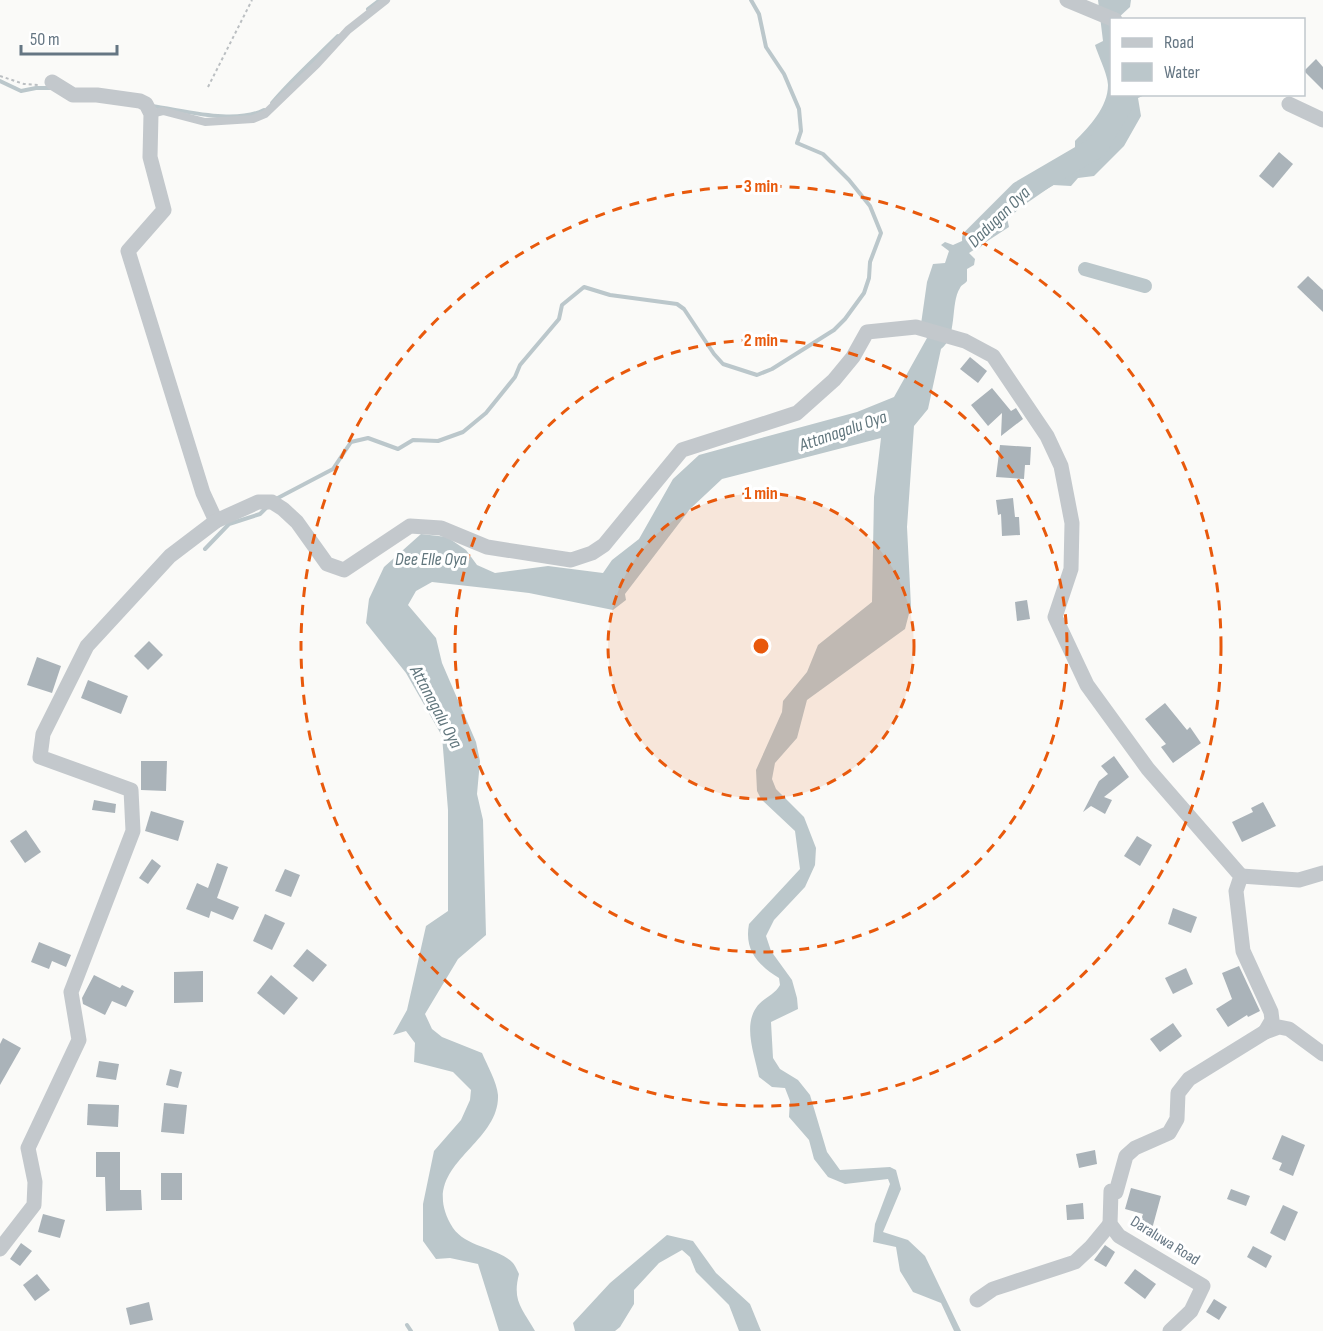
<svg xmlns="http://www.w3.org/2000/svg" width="1323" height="1331" font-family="'Sofia Sans Condensed',sans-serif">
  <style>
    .water { fill: #bbc7cb }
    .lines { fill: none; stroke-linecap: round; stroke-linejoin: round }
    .stream { stroke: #bbc7cb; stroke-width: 4 }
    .canal { stroke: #bbc7cb; stroke-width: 14 }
    .river { stroke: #bbc7cb; stroke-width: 22 }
    .building { fill: #aab3b9 }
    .path { stroke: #bbbfc2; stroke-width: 2; stroke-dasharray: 3 3; stroke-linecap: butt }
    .service { stroke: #c3c8cc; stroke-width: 8 }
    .minor { stroke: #c3c8cc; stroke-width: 15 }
    .ring { fill: none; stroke: #e8590c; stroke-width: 3; stroke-dasharray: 10 8 }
    .labels { text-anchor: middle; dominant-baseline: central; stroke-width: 6; stroke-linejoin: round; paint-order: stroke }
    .street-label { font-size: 16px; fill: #657683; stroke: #fff }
    .water-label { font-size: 18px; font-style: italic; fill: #60757c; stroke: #fff }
    .centre { fill: #e8590c; stroke: #fff; stroke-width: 3 }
    .ring-label { font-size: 18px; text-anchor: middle; font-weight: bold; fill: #e8590c; stroke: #fff; stroke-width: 6; stroke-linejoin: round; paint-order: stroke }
  </style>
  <rect width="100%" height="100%" fill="#fafaf8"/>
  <g class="water">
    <path d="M 1098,0 L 1131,0 L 1130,7 L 1117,19 L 1112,20 L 1112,94 L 1145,95 L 1138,98 L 1141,116 L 1124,146 L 1094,176 L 1078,178 L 1071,186 L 1053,185 L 1024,205 L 1010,209 L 1007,218 L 1009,227 L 969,253 L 975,259 L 974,265 L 967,269 L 967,281 C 965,284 961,285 960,288 C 950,303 958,337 941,349 L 928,409 L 914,426 L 907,527 L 911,606 L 905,629 L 807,700 L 797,738 L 775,763 L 772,779 L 776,789 L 804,817 L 816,848 L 815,865 L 805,887 L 774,920 L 766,936 L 771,951 L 792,980 L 797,998 L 798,1009 L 771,1022 L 773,1058 L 780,1069 L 798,1080 L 810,1095 L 827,1152 L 840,1170 L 890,1167 L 896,1170 L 901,1189 L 883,1232 L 908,1240 L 925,1256 L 961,1331 L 954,1331 L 941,1303 L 913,1292 L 900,1271 L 896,1247 L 873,1242 L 875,1224 L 890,1184 L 888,1179 L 845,1184 L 828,1177 L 814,1159 L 809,1140 L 789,1117 L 790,1101 L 785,1088 L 772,1087 L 759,1077 C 755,1056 743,1027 756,1008 C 762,998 774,996 780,985 L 779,978 C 758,965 744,950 749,924 L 800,869 L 795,831 L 761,799 L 757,791 L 756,770 L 782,712 L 783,701 L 807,672 L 818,645 L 872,602 L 874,497 L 881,438 L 722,479 L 690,509 L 625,594 L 626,600 L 613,610 L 529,593 L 432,582 L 416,591 L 408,605 L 436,638 L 442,663 L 476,742 L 480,761 L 477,794 L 483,820 L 486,935 L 458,959 L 425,1014 L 432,1029 L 442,1037 L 482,1053 C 487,1065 497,1082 498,1095 C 500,1147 414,1166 453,1228 C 466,1247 498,1248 512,1262 C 515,1265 517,1270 519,1274 C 512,1301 522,1308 535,1331 L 499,1331 L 478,1264 L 450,1258 L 436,1259 L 423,1241 L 423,1204 L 434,1151 L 461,1120 L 470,1100 L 471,1090 L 453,1072 L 414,1062 L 415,1043 L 406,1031 L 393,1035 L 407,1010 L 426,926 L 448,911 L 448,810 L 442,736 L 406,673 L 366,623 L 369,599 L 384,567 L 421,534 L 447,537 L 466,550 L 477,565 L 495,573 L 548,566 L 603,573 L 612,560 L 639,539 L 673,479 L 699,455 L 857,412 L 894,397 L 927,338 L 921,324 L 927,282 L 933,264 L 945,263 L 949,251 L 941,245 L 945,242 L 953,245 L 980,233 L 979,225 L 983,220 L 1001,214 L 1000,198 L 1022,190 L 1019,183 L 1037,183 L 1044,176 L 1040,171 L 1050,169 L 1053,178 L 1068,170 L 1075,163 L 1075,141 C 1089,127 1108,107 1108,85 C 1108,75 1098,55 1095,45 L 1103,41 Z"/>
    <polygon points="667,1235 693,1241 716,1273 750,1304 761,1331 739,1331 729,1305 696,1272 690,1257 682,1250 659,1263 634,1290 634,1304 620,1327 615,1331 575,1331 573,1323 610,1283"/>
  </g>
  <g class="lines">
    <g class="stream">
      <polyline points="368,9 380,0"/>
      <polyline points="0,81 21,91 36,88 51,88"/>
      <path d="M 272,103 C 292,79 316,58 338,36"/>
      <path d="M 151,106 C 183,110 234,125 264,110"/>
      <polyline points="274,500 333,469 351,442 368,438 398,449 413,440 438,441 463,432 486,413 515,377 520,365 559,319 562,305 584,287 610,295 677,304 684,309 714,354 723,364 757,375 772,369 834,330 845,319 864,293 869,278 870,262 881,233 870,206 849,180 823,154 797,143 801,131 799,109 784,74 766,47 759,14 751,0"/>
      <polyline points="205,549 229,524 260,514 267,507"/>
      <polyline points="407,1325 411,1331"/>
    </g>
    <polyline class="canal" points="1085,269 1145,286"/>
    <polyline class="river" points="973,239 1020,192 1097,147 1121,106 1121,94"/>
  </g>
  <g class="building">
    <polygon points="1316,59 1323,67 1323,90 1304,71"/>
    <polygon points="1279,152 1293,164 1273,188 1259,176"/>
    <polygon points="1308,276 1323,290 1323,312 1297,287"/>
    <polygon points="970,357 987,371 978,383 960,369"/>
    <polygon points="992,388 1011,411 1016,408 1023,419 1001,436 1002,413 988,426 971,405"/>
    <polygon points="1000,445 1031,447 1030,465 1025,465 1024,479 996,477"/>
    <polygon points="1013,498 1015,517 1019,517 1020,535 1002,536 1001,514 998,515 996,500"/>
    <polygon points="1027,600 1030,619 1017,621 1015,602"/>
    <polygon points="149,641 163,655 148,670 134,656"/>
    <polygon points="37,657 61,666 52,693 27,685"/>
    <polygon points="88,680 128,696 121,714 81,698"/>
    <polygon points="1165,703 1187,730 1190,727 1201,743 1173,763 1161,747 1166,744 1145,719"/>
    <polygon points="1114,756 1129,777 1104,797 1112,800 1105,814 1091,806 1083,812 1099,781 1108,774 1101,766"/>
    <polygon points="141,761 167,761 166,791 141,790"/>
    <polygon points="94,800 116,804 115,813 92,810"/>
    <polygon points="1263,802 1276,826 1242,842 1232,822 1253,812 1251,808"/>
    <polygon points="151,811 184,821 178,841 145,831"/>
    <polygon points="26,830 41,852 25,863 10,841"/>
    <polygon points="1137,836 1152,845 1140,866 1124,856"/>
    <polygon points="152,859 161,866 148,884 139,878"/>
    <polygon points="217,863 228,867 217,898 239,907 233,920 211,911 209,918 186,909 197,883 208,888"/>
    <polygon points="285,869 300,875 291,897 275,891"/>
    <polygon points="1173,908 1197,917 1191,933 1168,924"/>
    <polygon points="265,914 285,923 272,950 253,941"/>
    <polygon points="39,942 71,955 66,967 52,961 49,969 31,962"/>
    <polygon points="307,949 327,965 313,982 293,966"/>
    <polygon points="1239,966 1260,1011 1248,1017 1247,1015 1228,1027 1216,1009 1232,999 1222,973"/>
    <polygon points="1186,968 1193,984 1173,994 1165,978"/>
    <polygon points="203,971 203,1002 174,1003 174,972"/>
    <polygon points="94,975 120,988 122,985 134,991 126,1007 112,1001 105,1015 83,1004 82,998"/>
    <polygon points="271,975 298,998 284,1015 257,993"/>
    <polygon points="1173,1023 1182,1036 1160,1052 1150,1039"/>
    <polygon points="3,1038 21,1048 0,1085 0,1044"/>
    <polygon points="99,1061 119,1064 116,1080 96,1077"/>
    <polygon points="170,1069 182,1072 178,1088 166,1085"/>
    <polygon points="164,1103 187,1105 184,1134 161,1132"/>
    <polygon points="88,1104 119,1105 118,1127 87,1125"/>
    <polygon points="1282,1135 1305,1145 1293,1176 1279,1170 1282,1163 1272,1159"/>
    <polygon points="1095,1150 1097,1164 1079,1168 1076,1154"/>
    <polygon points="96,1152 120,1152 120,1190 141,1190 142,1210 106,1211 105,1177 96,1177"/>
    <rect x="161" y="1173" width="21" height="27"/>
    <polygon points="1131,1188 1161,1196 1152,1229 1139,1226 1143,1214 1125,1209"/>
    <polygon points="1231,1189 1250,1196 1246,1206 1227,1199"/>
    <polygon points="1083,1203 1084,1219 1067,1220 1066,1205"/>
    <polygon points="1283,1205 1298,1212 1285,1241 1270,1233"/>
    <polygon points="43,1214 65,1220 60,1238 38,1232"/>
    <polygon points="21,1243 32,1251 20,1266 10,1259"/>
    <polygon points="1105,1245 1115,1252 1106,1267 1094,1260"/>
    <polygon points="1253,1246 1272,1256 1266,1268 1247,1257"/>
    <polygon points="1135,1269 1156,1284 1145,1299 1124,1283"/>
    <polygon points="37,1274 50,1290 35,1301 23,1285"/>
    <polygon points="1214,1299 1227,1307 1219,1320 1206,1312"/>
    <polygon points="149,1302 153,1320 130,1325 126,1308"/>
  </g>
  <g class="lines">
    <g class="path">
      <polyline points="0,76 24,84 38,85"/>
      <polyline points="208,87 252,0"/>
    </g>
    <polyline class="service" points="151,114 163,111 205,122 253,119 265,114 317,64 348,30 386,0"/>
    <g class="minor">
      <polyline points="1067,0 1115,20"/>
      <polyline points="52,82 73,95 97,95 140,101 146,104 151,114 150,157 164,210 128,251 203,493 216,521"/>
      <polyline points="1289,104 1323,120"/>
      <polyline points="1241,876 1299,880 1323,873"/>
      <polyline points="0,1249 34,1205 35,1182 28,1148 79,1040 71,992 133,831 131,790 40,757 43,734 87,646 170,556 216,521 258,502 272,502 283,509 297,522 327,564 344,570 410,526 441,528 487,547 571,560 592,553 604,545 682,450 797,413 834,380 853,357 867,332 916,327 965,341 993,356 1047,436 1061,466 1072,523 1071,569 1055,617 1087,685 1148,769 1241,876 1236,891 1243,951 1271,1012 1272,1020 1265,1032 1279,1027 1289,1029 1323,1054"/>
      <polyline points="977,1300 993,1289 1075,1262 1091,1247 1110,1224"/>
      <polyline points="1170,1331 1191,1311 1203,1286 1119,1236 1110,1224 1111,1191 1116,1192 1126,1156 1135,1148 1169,1133 1177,1119 1178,1093 1189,1079 1265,1032"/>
    </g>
  </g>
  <circle cx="761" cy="646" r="153" fill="#e8590c" fill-opacity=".12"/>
  <g class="ring">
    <circle cx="761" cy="646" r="153"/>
    <circle cx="761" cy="646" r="306"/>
    <circle cx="761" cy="646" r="460"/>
  </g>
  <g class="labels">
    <g class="street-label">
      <text transform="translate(1165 1241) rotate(32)">Daraluwa Road</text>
    </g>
    <g class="water-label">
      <text transform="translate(999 217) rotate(-44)">Dadugan Oya</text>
      <text transform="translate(843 431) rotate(-19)">Attanagalu Oya</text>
      <text x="431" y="559">Dee Elle Oya</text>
      <text transform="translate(436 707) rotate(62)">Attanagalu Oya</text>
    </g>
  </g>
  <circle cx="761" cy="646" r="9" class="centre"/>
  <g class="ring-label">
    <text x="761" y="192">3 min</text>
    <text x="761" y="346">2 min</text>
    <text x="761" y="499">1 min</text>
  </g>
  <rect x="1110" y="18" width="195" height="78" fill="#ffffff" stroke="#c1c8cd" stroke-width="1.5"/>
  <rect x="1122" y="38" width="30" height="9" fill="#c3c8cc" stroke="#c1c8cd" stroke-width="1.5"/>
  <text x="1164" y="48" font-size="18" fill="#657683">Road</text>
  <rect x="1122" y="63" width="30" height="18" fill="#bbc7cb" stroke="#c1c8cd" stroke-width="1.5"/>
  <text x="1164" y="78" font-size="18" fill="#657683">Water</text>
  <path d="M21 45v9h96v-9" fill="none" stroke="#657683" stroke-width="3"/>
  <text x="30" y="45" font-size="18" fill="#657683" stroke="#ffffff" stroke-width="4.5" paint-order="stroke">50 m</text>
</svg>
